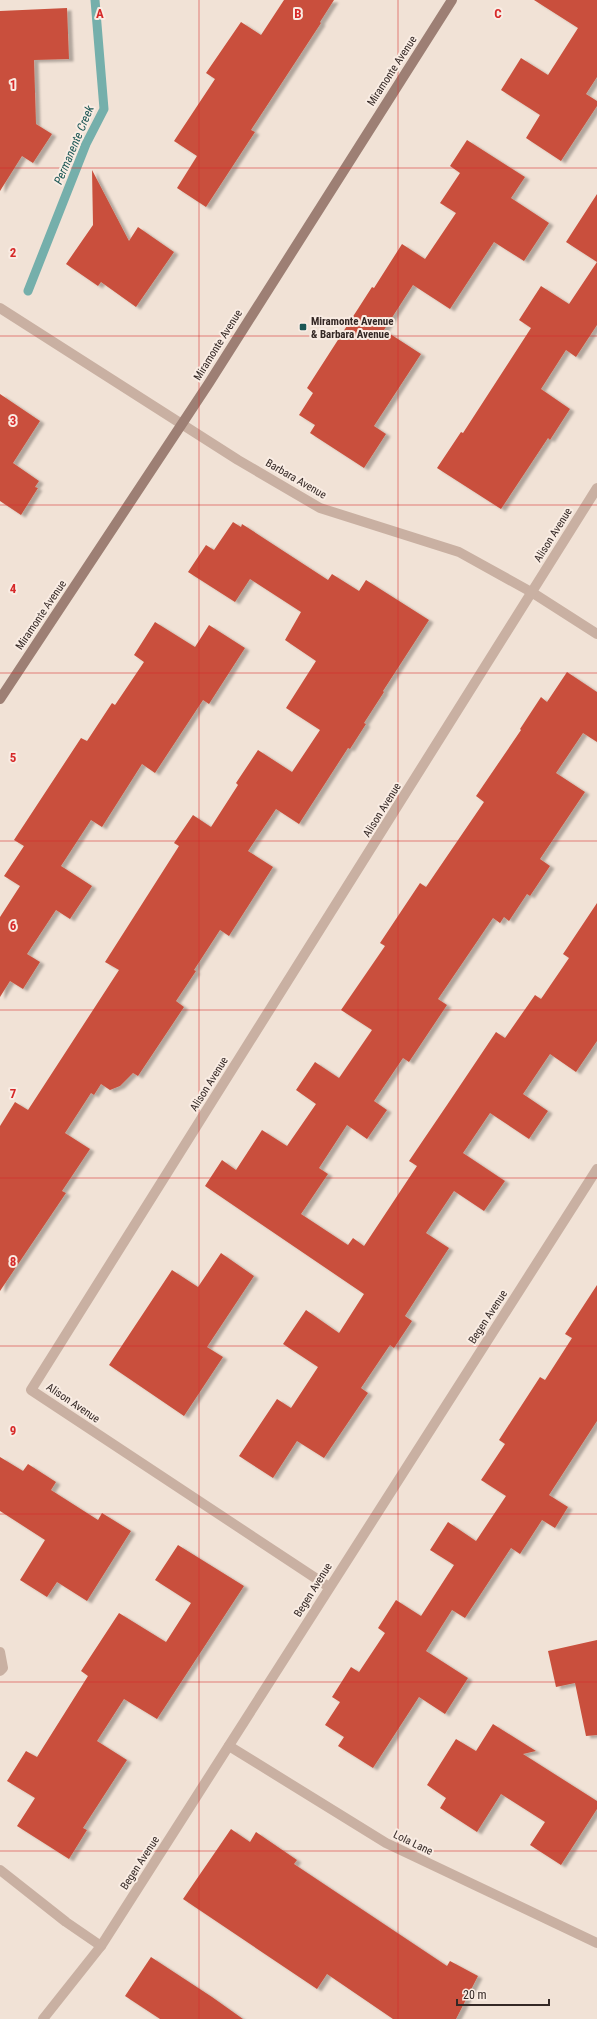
<svg xmlns="http://www.w3.org/2000/svg" width="597" height="2019" font-family="'Roboto Condensed',sans-serif">
  <style>
    .lines { fill: none; stroke-linecap: round; stroke-linejoin: round }
    .stream { stroke: #75afab; stroke-width: 9 }
    .building { fill: #c9503c; filter: url(#shadow) }
    .service { stroke: #c9b0a2; stroke-width: 10 }
    .minor { stroke: #c9b0a2; stroke-width: 10 }
    .secondary { stroke: #9d7f74; stroke-width: 10 }
    .grid { fill: none; stroke: #d62828; stroke-width: 1; stroke-opacity: 0.55 }
    .poi-dot { fill: #1a5654; stroke: #f9ece3; stroke-width: 1.5 }
    .labels { text-anchor: middle; dominant-baseline: central; stroke-width: 4; stroke-linejoin: round; paint-order: stroke }
    .street-label { font-size: 11px; fill: #342825; stroke: #f9ece3 }
    .poi-label { font-size: 11px; font-weight: bold; fill: #342825; stroke: #f9ece3; text-anchor: start }
    .water-label { font-size: 12px; font-style: italic; fill: #1a5654; stroke: #f9ece3 }
    .grid-label { font-size: 13px; text-anchor: middle; font-weight: bold; fill: #d62828; stroke: #f9ece3; stroke-width: 4; stroke-linejoin: round; paint-order: stroke }
  </style>
  <defs>
    <filter id="shadow"><feDropShadow dx="4.5" dy="2.5" stdDeviation="1" flood-color="#0004"/></filter>
  </defs>
  <rect width="100%" height="100%" fill="#f1e2d6"/>
  <g class="lines">
    <polyline class="stream" points="28,291 86,144 104,109 95,0"/>
  </g>
  <g class="building">
    <polygon points="284,0 334,0 320,22 321,23 251,130 255,132 206,207 177,188 197,156 174,141 215,79 206,73 241,22 261,35"/>
    <polygon points="534,0 597,0 597,77 586,94 597,101 597,106 561,161 526,138 540,115 501,90 521,58 548,75 578,28"/>
    <polygon points="67,8 69,59 34,60 36,124 52,134 33,163 22,156 0,191 0,11"/>
    <polygon points="467,140 525,177 511,198 549,223 524,261 494,242 450,309 413,285 384,330 421,354 374,426 386,434 364,468 310,433 315,425 299,415 313,393 307,388 372,287 374,288 402,244 425,259 456,213 440,203 460,173 450,166"/>
    <polygon points="92,170 129,241 138,227 174,252 136,307 101,282 98,286 66,264 93,225"/>
    <polygon points="597,194 597,325 576,357 566,350 541,389 570,409 550,440 548,438 501,509 437,468 461,432 463,433 531,328 519,320 541,286 569,304 597,262 566,242"/>
    <polygon points="0,394 40,421 13,463 39,481 35,487 38,488 21,515 0,501"/>
    <polygon points="233,522 241,527 242,524 328,580 332,574 359,591 366,580 429,620 383,691 384,692 364,723 366,724 350,749 348,748 299,824 276,809 248,851 273,867 229,936 220,930 194,970 196,971 176,1001 184,1007 138,1076 133,1073 120,1086 110,1090 101,1084 94,1095 91,1093 65,1133 90,1149 62,1191 66,1193 0,1291 0,1126 15,1102 28,1110 119,970 105,962 179,846 174,843 193,815 211,827 238,785 236,783 258,750 292,772 320,730 286,708 316,661 285,640 301,612 250,579 235,602 188,572 206,545 214,550"/>
    <polygon points="155,622 195,647 209,625 245,648 209,704 203,700 155,773 142,764 102,827 91,820 61,866 92,886 70,919 56,910 27,954 40,962 23,989 10,981 0,997 0,917 20,886 4,876 24,846 14,840 81,738 87,741 112,703 115,705 144,662 134,655"/>
    <polygon points="567,672 597,692 597,742 583,733 556,773 585,792 540,859 550,866 530,896 527,894 509,921 504,917 500,923 493,918 438,999 447,1005 409,1062 403,1058 374,1101 387,1110 367,1139 347,1125 319,1168 328,1174 301,1214 348,1245 353,1238 364,1246 417,1166 409,1161 447,1105 496,1032 505,1038 535,995 541,999 569,958 563,954 597,903 597,1041 576,1072 550,1054 523,1094 548,1111 529,1139 490,1113 463,1153 505,1181 484,1211 454,1191 426,1233 449,1248 405,1316 412,1321 394,1348 390,1345 361,1388 368,1393 324,1458 297,1441 273,1478 239,1456 277,1399 291,1408 318,1367 283,1344 306,1310 339,1333 364,1294 205,1186 222,1160 236,1170 262,1130 287,1146 316,1104 296,1090 315,1062 339,1078 372,1030 341,1010 385,946 380,943 420,883 426,887 484,802 476,796 521,730 520,729 541,697 547,702"/>
    <polygon points="221,1253 254,1276 207,1347 223,1357 184,1416 109,1365 172,1270 198,1287"/>
    <polygon points="597,1285 597,1421 549,1495 568,1507 555,1528 542,1520 520,1554 511,1548 465,1618 452,1610 426,1651 468,1678 445,1714 419,1697 373,1768 338,1746 344,1737 325,1725 340,1702 332,1697 351,1667 359,1672 385,1633 378,1628 396,1600 421,1616 454,1565 430,1550 448,1522 476,1541 506,1496 481,1480 505,1444 499,1440 540,1377 545,1380 572,1338 565,1334"/>
    <polygon points="0,1457 23,1471 28,1464 56,1482 51,1490 98,1520 102,1513 131,1531 87,1601 57,1582 47,1597 20,1580 45,1540 0,1511"/>
    <polygon points="178,1545 244,1586 157,1719 124,1699 97,1741 127,1760 83,1828 87,1830 69,1859 17,1826 35,1798 7,1781 26,1751 37,1757 88,1676 81,1671 119,1613 166,1642 191,1603 155,1580"/>
    <polygon points="597,1640 597,1735 586,1736 575,1683 556,1687 548,1651"/>
    <polygon points="493,1724 536,1751 523,1754 597,1801 597,1809 561,1865 530,1845 545,1822 501,1794 477,1832 440,1808 446,1798 427,1785 456,1739 476,1751"/>
    <polygon points="231,1829 250,1842 256,1832 297,1860 294,1864 447,1966 450,1961 478,1976 456,2019 393,2019 327,1974 317,1989 183,1899"/>
    <polygon points="151,1957 212,1997 243,2019 160,2019 125,1996"/>
  </g>
  <g class="lines">
    <g class="service">
      <polyline points="0,1652 3,1668 0,1671"/>
      <polyline points="0,1870 66,1922 101,1946"/>
    </g>
    <g class="minor">
      <polyline points="0,308 238,460 320,508 459,552 533,593 597,634"/>
      <polyline points="329,1587 31,1390 597,488"/>
      <polyline points="229,1746 386,1843 597,1943"/>
      <polyline points="43,2019 101,1946 597,1169"/>
    </g>
    <polyline class="secondary" points="0,699 209,383 452,0"/>
  </g>
  <path class="grid" d="M 199,0 L 199,2019M 398,0 L 398,2019M 0,168 L 597,168M 0,336 L 597,336M 0,505 L 597,505M 0,673 L 597,673M 0,841 L 597,841M 0,1010 L 597,1010M 0,1178 L 597,1178M 0,1346 L 597,1346M 0,1514 L 597,1514M 0,1682 L 597,1682M 0,1851 L 597,1851"/>
  <rect class="poi-dot" x="299" y="323" width="8" height="8" rx="2"/>
  <g class="labels">
    <g class="street-label">
      <text transform="translate(392 71) rotate(-57)">Miramonte Avenue</text>
      <text transform="translate(218 345) rotate(-58)">Miramonte Avenue</text>
      <text transform="translate(296 479) rotate(30)">Barbara Avenue</text>
      <text transform="translate(553 535) rotate(-58)">Alison Avenue</text>
      <text transform="translate(41 615) rotate(-56)">Miramonte Avenue</text>
      <text transform="translate(382 810) rotate(-58)">Alison Avenue</text>
      <text transform="translate(209 1084) rotate(-58)">Alison Avenue</text>
      <text transform="translate(488 1317) rotate(-57)">Begen Avenue</text>
      <text transform="translate(73 1403) rotate(34)">Alison Avenue</text>
      <text transform="translate(313 1590) rotate(-58)">Begen Avenue</text>
      <text transform="translate(413 1843) rotate(26)">Lola Lane</text>
      <text transform="translate(140 1863) rotate(-57)">Begen Avenue</text>
    </g>
    <g class="poi-label">
      <text x="311" y="321">Miramonte Avenue<tspan x="311" dy="13">&amp; Barbara Avenue</tspan></text>
    </g>
    <g class="water-label">
      <text transform="translate(74 145) rotate(-67)">Permanente Creek</text>
    </g>
  </g>
  <g class="grid-label">
    <text x="100" y="18">A</text>
    <text x="298" y="18">B</text>
    <text x="498" y="18">C</text>
    <text x="13" y="89">1</text>
    <text x="13" y="257">2</text>
    <text x="13" y="425">3</text>
    <text x="13" y="593">4</text>
    <text x="13" y="762">5</text>
    <text x="13" y="930">6</text>
    <text x="13" y="1098">7</text>
    <text x="13" y="1266">8</text>
    <text x="13" y="1435">9</text>
  </g>
  <path d="M457 1999v6h92v-6" fill="none" stroke="#342825" stroke-width="2"/>
  <text x="463" y="1999" font-size="12" fill="#342825" stroke="#f9ece3" stroke-width="3" paint-order="stroke">20 m</text>
</svg>
